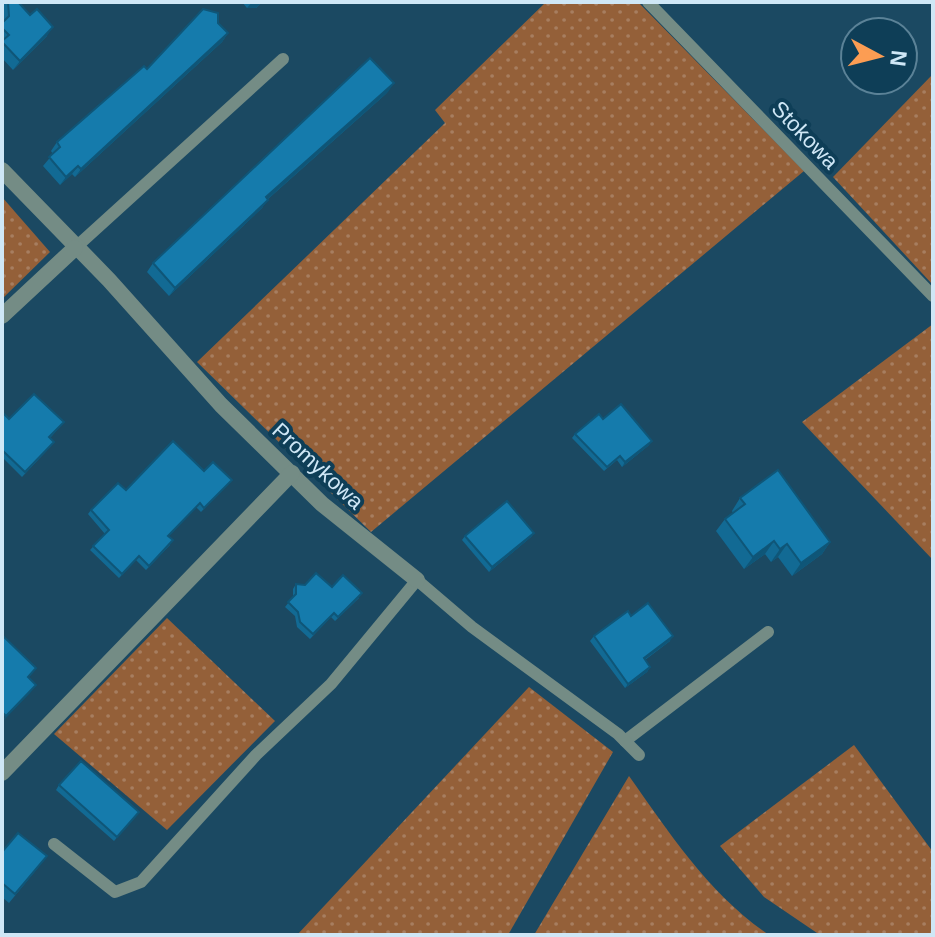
<svg xmlns="http://www.w3.org/2000/svg" width="935" height="937" font-family="Arial,sans-serif">
  <style>
    .grass { fill: url(#grass-dots) }
    .lines { fill: none; stroke-linecap: round; stroke-linejoin: round }
    .service { stroke: #748c85; stroke-width: 12 }
    .minor { stroke: #748c85; stroke-width: 16 }
    .wall { fill: #126a94 }
    .shaded-wall { fill: #0f5678 }
    .building { fill: #157bac; stroke: #0f5678; stroke-width: 2 }
    .labels { text-anchor: middle; dominant-baseline: central; stroke-width: 8; stroke-linejoin: round; paint-order: stroke }
    .street-label { font-size: 22px; fill: #cfe7f6; stroke: #0e3e57 }
  </style>
  <defs>
    <pattern id="grass-dots" width="8" height="8" patternUnits="userSpaceOnUse" patternTransform="scale(2)"><rect width="8" height="8" fill="#946039"/><path d="M2 2h.1M6 6h.1" fill="none" stroke="#a77e60" stroke-width="1.8" stroke-linecap="round"/></pattern>
  </defs>
  <rect width="100%" height="100%" fill="#1b4962"/>
  <g class="grass">
    <polygon points="546,2 638,2 804,171 371,532 197,362 445,123 435,110"/>
    <polygon points="933,74 933,285 833,177"/>
    <polygon points="2,197 50,252 2,299"/>
    <polygon points="933,324 933,560 802,422"/>
    <polygon points="167,618 275,721 167,830 54,734"/>
    <polygon points="529,687 613,752 508,935 297,935"/>
    <polygon points="854,745 933,852 933,935 820,935 764,897 720,846"/>
    <path d="M 629,776 C 670,834 709,894 769,935 L 534,935 Z"/>
  </g>
  <g class="lines">
    <g class="service">
      <polyline points="648,2 933,296"/>
      <polyline points="75,248 283,59"/>
      <polyline points="625,741 768,632"/>
      <polyline points="54,844 115,892 141,882 256,755 331,684 417,580 472,627 618,734 639,755"/>
    </g>
    <g class="minor">
      <polyline points="2,170 109,280 221,405 322,504 417,580"/>
      <polyline points="2,316 75,248"/>
      <polyline points="2,773 292,473"/>
    </g>
  </g>
  <g class="wall">
    <polygon points="2,2 18,2 47,36 13,70 2,58 3,22"/>
    <polygon points="242,2 262,2 256,8 247,8"/>
    <polygon points="218,23 228,33 222,42 75,177 72,174 60,185 43,166 53,154 51,151 57,142 147,69"/>
    <polygon points="388,92 268,199 262,208 169,296 147,272 153,263"/>
    <polygon points="2,412 9,419 64,422 50,438 51,446 22,477 2,457"/>
    <polygon points="603,419 652,441 648,446 622,467 617,460 604,471 572,438 575,434"/>
    <polygon points="204,471 232,480 201,512 196,507 168,536 170,545 146,570 136,560 119,578 90,550 105,534 88,514 91,510 126,490"/>
    <polygon points="740,498 830,542 822,554 792,576 778,557 771,562 765,554 744,569 716,531 725,519 733,513 732,511"/>
    <polygon points="534,533 531,537 489,572 462,540 465,536"/>
    <polygon points="296,584 332,587 359,598 335,621 331,617 310,639 297,627 295,616 285,607 293,597 293,589"/>
    <polygon points="631,616 670,641 645,660 650,667 647,672 625,688 590,641 594,636"/>
    <polygon points="59,785 139,812 114,841 56,790"/>
    <polygon points="2,852 40,865 9,903 2,897"/>
  </g>
  <g class="shaded-wall">
    <polygon points="252,2 262,2 256,8 247,8"/>
    <polygon points="53,27 47,36 13,70 20,61"/>
    <polygon points="228,33 222,42 75,177 81,169"/>
    <polygon points="394,83 388,92 260,206 266,197"/>
    <polygon points="78,166 72,174 60,185 66,177"/>
    <polygon points="268,200 262,208 169,296 175,288"/>
    <polygon points="652,441 648,446 622,467 625,462"/>
    <polygon points="534,533 531,537 489,572 492,567"/>
    <polygon points="774,541 765,554 744,569 753,557"/>
    <polygon points="830,542 822,554 792,576 801,563"/>
    <polygon points="787,544 778,557 771,562 780,549"/>
    <polygon points="673,636 670,641 640,663 644,658"/>
    <polygon points="650,667 647,672 625,688 628,684"/>
    <polygon points="36,685 30,693 2,722 6,716"/>
  </g>
  <g class="building">
    <polygon points="8,2 18,2 30,15 37,9 53,27 20,61 2,42 2,41 9,35 2,28 2,23 9,16"/>
    <polygon points="203,9 218,13 218,23 228,33 81,169 78,166 66,177 49,157 60,147 57,142 144,66 147,69"/>
    <polygon points="370,58 394,83 266,197 268,200 175,288 153,263"/>
    <polygon points="34,394 64,422 49,437 54,442 25,472 2,450 2,412 9,419"/>
    <polygon points="621,404 652,441 625,462 620,456 607,467 575,434 599,414 603,419"/>
    <polygon points="173,441 204,471 213,462 232,480 204,508 200,503 168,536 173,540 149,566 139,556 122,574 93,546 109,530 91,510 118,483 126,490"/>
    <polygon points="778,470 830,542 801,563 787,544 780,549 774,541 753,557 725,519 745,504 740,498"/>
    <polygon points="507,501 534,533 492,567 465,536"/>
    <polygon points="316,573 332,587 343,575 362,593 338,617 334,613 313,634 300,622 298,612 288,602 296,594 296,584 305,585"/>
    <polygon points="648,603 673,636 644,658 650,667 628,684 594,636 628,611 631,616"/>
    <polygon points="2,635 36,668 28,677 36,685 6,716 2,712"/>
    <polygon points="81,761 139,812 117,837 59,785"/>
    <polygon points="18,833 47,856 15,894 2,883 2,852"/>
  </g>
  <g class="labels">
    <g class="street-label">
      <text transform="translate(805 135) rotate(46)">Stokowa</text>
      <text transform="translate(318 466) rotate(43)">Promykowa</text>
    </g>
  </g>
  <rect width="935" height="937" fill="none" stroke="#cfe7f6" stroke-width="8"/>
  <g transform="translate(879 56) rotate(97)"><circle r="38" fill="#0e3e57" stroke="#5b8297" stroke-width="2"/>
  <path d="M0-6L14 30L0 20L-14 30Z" fill="#fc9d53"/>
  <text y="-12" font-size="22" font-weight="bold" text-anchor="middle" fill="#cfe7f6">N</text>
  </g>
</svg>
